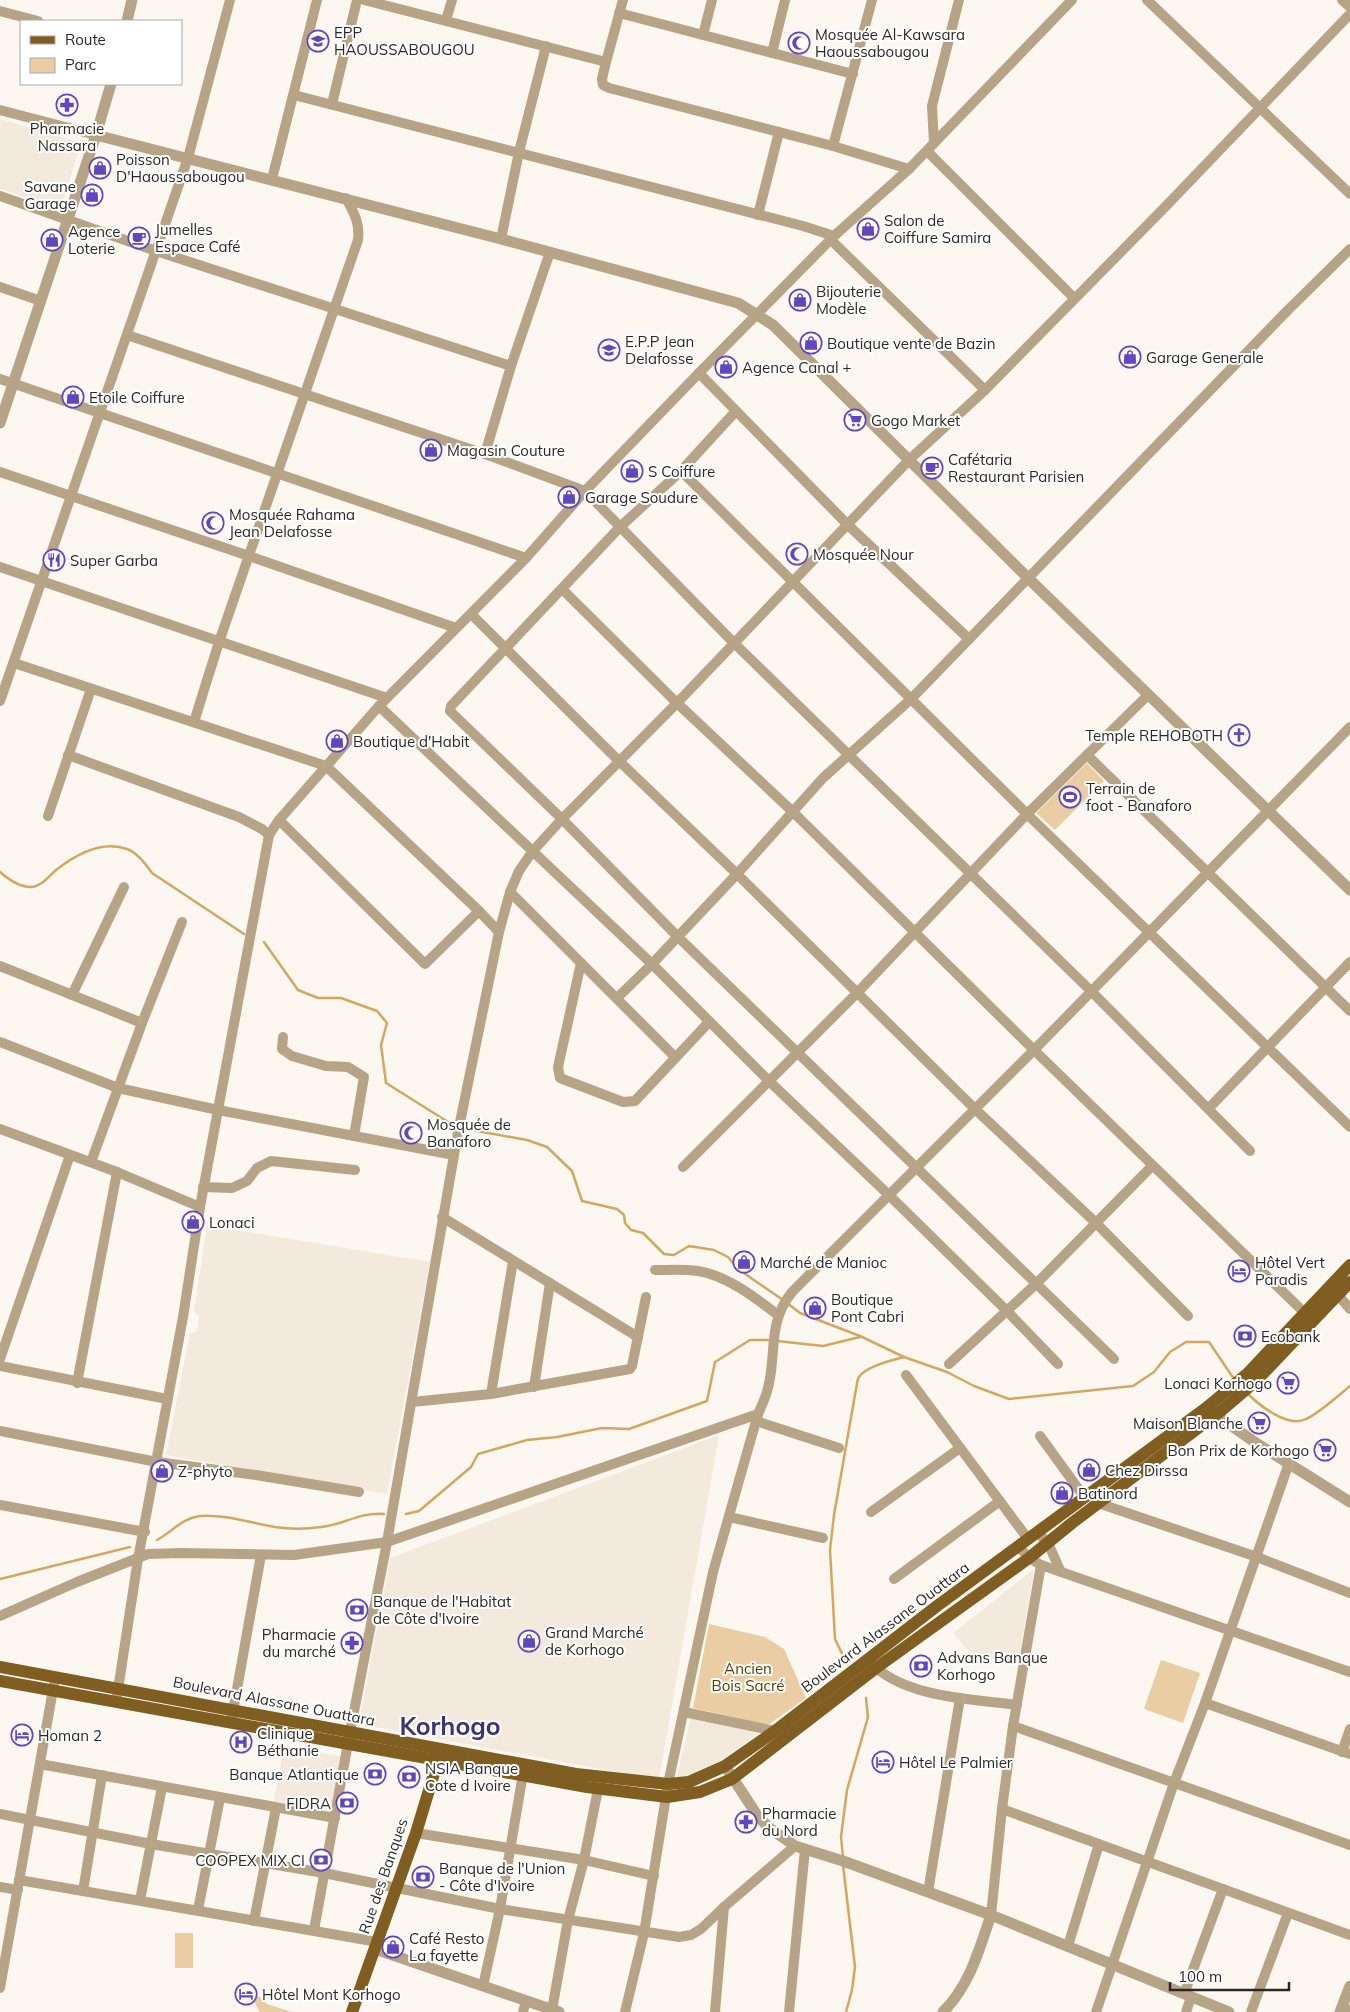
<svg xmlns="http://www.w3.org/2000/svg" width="1350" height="2012" font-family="Mulish,sans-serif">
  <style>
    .built { fill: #f3eadd }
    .green { fill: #eacda2 }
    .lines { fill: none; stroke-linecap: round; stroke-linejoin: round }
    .stream { stroke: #d4a75f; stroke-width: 2.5 }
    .minor { stroke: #b7a486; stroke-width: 10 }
    .tertiary { stroke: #b7a486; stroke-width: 11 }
    .primary { stroke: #805d20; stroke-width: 12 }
    .labels { text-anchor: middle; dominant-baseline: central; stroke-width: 4; stroke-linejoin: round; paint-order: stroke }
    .poi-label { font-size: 15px; fill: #2b2927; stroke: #fff; text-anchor: start }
    .street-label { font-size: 15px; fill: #2b2927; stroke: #fff }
    .park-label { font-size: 15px; fill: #593b00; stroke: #fff }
    .town-label { font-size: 25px; font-weight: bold; fill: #3d3470; stroke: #fff }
  </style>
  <rect width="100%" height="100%" fill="#fcf7f1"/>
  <g class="built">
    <polygon points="0,119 81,143 61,208 0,189"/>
    <polygon points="207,1225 430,1262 387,1494 166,1455 190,1333 196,1332 199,1317 194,1311"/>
    <polygon points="719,1435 659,1780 359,1724 390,1558"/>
    <polygon points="1034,1569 1018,1664 973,1656 953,1633"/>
    <polygon points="691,1716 760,1732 709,1769 676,1780"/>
    <polygon points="284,1746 343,1757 333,1812 274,1801"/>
  </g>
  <g class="green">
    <polygon points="1087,763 1104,781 1055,830 1036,813"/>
    <polygon points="709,1624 765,1637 784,1649 806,1698 768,1725 693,1708"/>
    <polygon points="1161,1660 1200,1673 1183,1723 1144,1709"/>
    <rect x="175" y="1933" width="18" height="35"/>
    <polygon points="259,1996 267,2004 292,2012 260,2012 253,2000"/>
  </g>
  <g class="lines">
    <g class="stream">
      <path d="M 0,872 C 8,879 19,887 31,887 C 41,887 49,876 56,870 C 75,855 102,840 127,849 C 138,853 146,865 152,873 L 244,934"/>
      <polyline points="264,942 298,990 318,998 341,998 377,1011 387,1023 381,1045 386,1083 456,1127"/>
      <polyline points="461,1128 527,1140 547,1147 572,1171 582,1201 617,1209 624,1215 625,1223 631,1230 643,1233 664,1254 674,1255 689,1246 714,1250 728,1257 738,1269 783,1300"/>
      <polyline points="787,1303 800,1313 860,1336 904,1357 947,1372 974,1386 1009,1399 1133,1386 1154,1372 1170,1352 1186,1342 1209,1342 1234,1379"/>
      <polyline points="777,1341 823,1346 860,1337"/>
      <path d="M 1248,1394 C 1260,1406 1288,1428 1306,1419 C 1318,1414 1339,1395 1350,1386"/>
      <polyline points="406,1514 419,1511 471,1467 478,1454 527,1440 557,1437 602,1428 629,1429 707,1401 715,1362 750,1340 771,1340"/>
      <path d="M 157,1540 C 172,1532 182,1518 200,1516 C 224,1514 251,1523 275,1527 C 289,1529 307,1529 321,1527 C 344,1525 358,1512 384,1514"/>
      <polyline points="0,1579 130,1547"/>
      <path d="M 847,1664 L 835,1639 L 830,1550 L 834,1515 L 856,1389 C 857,1385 857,1380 859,1377 C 866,1366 893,1360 904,1357"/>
      <polyline points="843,1857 841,1837 847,1790 868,1717 866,1698"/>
      <polyline points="843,1865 855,1967 852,1990 846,2012"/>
    </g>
    <g class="minor">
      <polyline points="364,0 606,62 602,79 603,85 609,88 833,146 909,169"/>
      <polyline points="1147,0 1350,194"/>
      <polyline points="1342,0 1350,7"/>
      <polyline points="0,11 38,21"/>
      <polyline points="619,13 853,74"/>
      <polyline points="446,20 452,0"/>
      <polyline points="703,35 712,0"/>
      <polyline points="772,53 785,0"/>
      <polyline points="606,62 623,0"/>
      <polyline points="294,95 803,226 834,236"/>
      <polyline points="332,104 357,0"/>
      <polyline points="0,110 96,135"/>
      <polyline points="934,143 932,106 959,0"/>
      <polyline points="833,146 872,0"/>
      <polyline points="927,151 1074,298"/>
      <polyline points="272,179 317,0"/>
      <polyline points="0,196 156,251 511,366"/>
      <polyline points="758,215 779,132"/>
      <polyline points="501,239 519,152 546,46"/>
      <polyline points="831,240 985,390"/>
      <polyline points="0,287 41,301"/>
      <polyline points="127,335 485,454 585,491 733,642 1091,991 1250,1151"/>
      <polyline points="699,373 848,525 969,639"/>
      <polyline points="0,379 526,558"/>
      <polyline points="736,411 681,471 620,527 451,706 450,711 562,819 678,937 1114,1359"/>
      <polyline points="485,454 511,366 550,252"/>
      <polyline points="681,471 1027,814 1350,1127"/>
      <polyline points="0,472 249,556 456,628"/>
      <polyline points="0,567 387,698"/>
      <polyline points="562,589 677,703 792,811 1034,1050 1310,1318"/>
      <polyline points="471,614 619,761 737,874 975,1109 1095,1222 1188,1316"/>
      <polyline points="14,663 326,766 479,911 499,932"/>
      <polyline points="0,701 188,158 230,0"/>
      <polyline points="379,706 652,964 769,1081 889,1195 1007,1311 1058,1364"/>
      <path d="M 194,722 L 219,642 L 358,240 C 360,223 354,213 346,198"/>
      <polyline points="68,755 239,817 262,829 269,835"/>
      <polyline points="1087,755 1350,1011"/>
      <polyline points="48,816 91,689"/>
      <polyline points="279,820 425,964 479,911"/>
      <polyline points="510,892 675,1057"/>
      <polyline points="581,963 558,1067 560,1078 623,1102 635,1101 709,1022"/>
      <polyline points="0,966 142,1023"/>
      <polyline points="72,995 124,887"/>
      <polyline points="617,998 652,964 737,874 823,778 911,699 1286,312 1350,249"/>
      <polyline points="283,1037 282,1049 292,1056 326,1066 348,1067 364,1077 354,1136"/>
      <polyline points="0,1042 118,1088 218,1110 454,1155"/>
      <polyline points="1209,1108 1350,962"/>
      <polyline points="0,1129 117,1172 200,1207"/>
      <polyline points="91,1162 142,1023 182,922"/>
      <polyline points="683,1167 857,993 1027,814 1148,695"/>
      <polyline points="203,1187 232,1188 247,1181 257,1168 271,1161 355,1170"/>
      <polyline points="442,1217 638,1337"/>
      <path d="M 655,1270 C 669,1270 684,1269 698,1271 C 726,1275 756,1298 778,1315"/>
      <polyline points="1338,1295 1350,1309"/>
      <polyline points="0,1359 70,1155"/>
      <polyline points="949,1364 1036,1284 1152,1166"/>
      <polyline points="0,1366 167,1399"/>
      <polyline points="906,1375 1028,1539"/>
      <polyline points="77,1383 117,1172"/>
      <polyline points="534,1387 550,1283"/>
      <polyline points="491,1394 513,1261"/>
      <polyline points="412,1402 491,1394 630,1369 632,1366 646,1297"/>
      <polyline points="756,1421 839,1448"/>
      <polyline points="0,1431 157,1462 256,1475 359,1492"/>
      <polyline points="1040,1436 1085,1498"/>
      <polyline points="1094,1498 1098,1503 1257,1557 1350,1593"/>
      <polyline points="0,1505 145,1532"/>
      <polyline points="871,1512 960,1448"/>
      <polyline points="729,1517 823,1538"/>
      <polyline points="1038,1533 1048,1543 1060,1570"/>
      <polyline points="1019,1547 1029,1558 1041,1565 1350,1672"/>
      <polyline points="894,1579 1000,1501"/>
      <polyline points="0,1616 77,1582 148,1554 181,1553 294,1555 387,1542 758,1414"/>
      <path d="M 871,1663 C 905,1698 972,1699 1017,1705"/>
      <polyline points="117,1696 138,1559 183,1317 200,1207 269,835 279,820 379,706 526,558 585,491 699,373 834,236 909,169 1072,0"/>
      <polyline points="1205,1703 1350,1754"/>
      <polyline points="684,1712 775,1731"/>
      <polyline points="232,1717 261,1555"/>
      <polyline points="1013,1726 1350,1845"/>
      <polyline points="1342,1752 1350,1729"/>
      <polyline points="40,1764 335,1818"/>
      <polyline points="1002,1809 1350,1935"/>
      <polyline points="0,1814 151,1844 324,1873 500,1909 679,1937 691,1935 701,1929 724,1907 795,1846"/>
      <polyline points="416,1833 584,1860 654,1876"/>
      <polyline points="19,1880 378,1942"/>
      <polyline points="0,1887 18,1890"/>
      <polyline points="83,1891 102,1775"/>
      <polyline points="928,1892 960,1698"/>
      <polyline points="140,1900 162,1787"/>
      <polyline points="198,1910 220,1798"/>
      <polyline points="991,1915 1002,1809 1013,1726 1041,1565"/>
      <polyline points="254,1921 276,1808"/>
      <polyline points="314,1930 350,1732 387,1542 458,1132 499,932 510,892 519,871 532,852 562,819 677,703 910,459 985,390 1167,205 1350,14"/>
      <polyline points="1068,1946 1099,1844"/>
      <polyline points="483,1986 500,1909 524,1768"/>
      <polyline points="0,1988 54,1684"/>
      <polyline points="1184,1994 1223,1889"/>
      <polyline points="552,2010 568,1920 584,1860 598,1789"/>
      <polyline points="523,2012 526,2001"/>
      <path d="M 625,2012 L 644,1933 L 668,1784 L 713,1572 L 758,1414 C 762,1405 766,1397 768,1388 C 777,1353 767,1323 792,1292 L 1034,1050 L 1350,727"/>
      <polyline points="715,2012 724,1907"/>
      <polyline points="789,2012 805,1849"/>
      <polyline points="1096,2012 1174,1783 1205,1703 1289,1463"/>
      <polyline points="1186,2012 1191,1997"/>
      <polyline points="1251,2012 1288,1913"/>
    </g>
    <g class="tertiary">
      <polyline points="127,21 132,0"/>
      <polyline points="96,135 501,239 738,303 773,325 1029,579 1350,890"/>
      <polyline points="0,423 96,135 111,84"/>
      <polyline points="1209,1410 1256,1443 1350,1502"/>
      <polyline points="725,1766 757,1815 768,1827 795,1846 843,1861 991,1915 1229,2012"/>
      <polyline points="375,1949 559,2012"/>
      <path d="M 943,2012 C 970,1985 979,1950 991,1915"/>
      <polyline points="1340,2012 1350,1986"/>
      <polyline points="1349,2012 1350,2010"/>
    </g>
    <g class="primary">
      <polyline points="0,1667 576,1774 668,1784 689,1782 725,1766 775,1731 937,1606 1206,1408 1248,1373 1350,1265"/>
      <polyline points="0,1681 587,1787 667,1797 700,1792 732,1779 876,1668 1029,1558 1072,1523 1222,1410 1255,1382 1350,1282"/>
      <polyline points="352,2012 416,1833 440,1754"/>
    </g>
  </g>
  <defs>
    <g id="school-ring" transform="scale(1.125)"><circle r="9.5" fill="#fff" stroke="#6046bf" stroke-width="1.5"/><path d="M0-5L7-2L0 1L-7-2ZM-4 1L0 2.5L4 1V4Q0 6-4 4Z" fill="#6046bf"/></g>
    <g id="mosque-ring" transform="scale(1.125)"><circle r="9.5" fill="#fff" stroke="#6046bf" stroke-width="1.5"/><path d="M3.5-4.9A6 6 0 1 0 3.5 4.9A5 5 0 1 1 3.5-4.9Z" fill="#6046bf"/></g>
    <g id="pharmacy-ring" transform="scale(1.125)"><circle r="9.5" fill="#fff" stroke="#6046bf" stroke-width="1.5"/><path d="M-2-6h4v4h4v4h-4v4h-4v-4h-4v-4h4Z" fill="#6046bf"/></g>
    <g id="shop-ring" transform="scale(1.125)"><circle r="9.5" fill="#fff" stroke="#6046bf" stroke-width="1.5"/><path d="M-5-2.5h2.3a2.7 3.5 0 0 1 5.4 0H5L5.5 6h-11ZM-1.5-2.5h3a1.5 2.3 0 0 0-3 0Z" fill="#6046bf"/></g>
    <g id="cafe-ring" transform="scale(1.125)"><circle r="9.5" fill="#fff" stroke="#6046bf" stroke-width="1.5"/><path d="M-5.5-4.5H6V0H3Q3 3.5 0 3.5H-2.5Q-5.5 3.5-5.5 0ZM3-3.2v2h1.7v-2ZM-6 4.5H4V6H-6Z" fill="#6046bf"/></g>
    <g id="supermarket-ring" transform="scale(1.125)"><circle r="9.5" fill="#fff" stroke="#6046bf" stroke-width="1.5"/><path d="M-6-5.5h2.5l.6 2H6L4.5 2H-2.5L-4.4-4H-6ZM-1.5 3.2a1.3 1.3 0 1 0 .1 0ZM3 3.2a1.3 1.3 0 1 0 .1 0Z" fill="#6046bf"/></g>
    <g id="restaurant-ring" transform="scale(1.125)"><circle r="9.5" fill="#fff" stroke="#6046bf" stroke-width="1.5"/><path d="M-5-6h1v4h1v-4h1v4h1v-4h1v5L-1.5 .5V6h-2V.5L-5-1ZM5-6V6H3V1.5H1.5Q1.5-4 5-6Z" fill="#6046bf"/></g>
    <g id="church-ring" transform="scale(1.125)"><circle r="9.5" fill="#fff" stroke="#6046bf" stroke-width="1.5"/><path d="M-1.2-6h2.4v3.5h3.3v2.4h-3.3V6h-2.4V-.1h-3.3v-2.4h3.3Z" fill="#6046bf"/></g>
    <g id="stadium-ring" transform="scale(1.125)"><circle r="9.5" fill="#fff" stroke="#6046bf" stroke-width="1.5"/><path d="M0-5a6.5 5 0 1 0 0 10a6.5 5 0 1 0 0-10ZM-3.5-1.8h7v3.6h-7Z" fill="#6046bf"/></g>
    <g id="hotel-ring" transform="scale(1.125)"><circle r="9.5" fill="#fff" stroke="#6046bf" stroke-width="1.5"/><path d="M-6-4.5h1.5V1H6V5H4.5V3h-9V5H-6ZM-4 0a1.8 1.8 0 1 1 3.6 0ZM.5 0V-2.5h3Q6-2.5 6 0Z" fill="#6046bf"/></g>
    <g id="bank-ring" transform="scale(1.125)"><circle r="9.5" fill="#fff" stroke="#6046bf" stroke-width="1.5"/><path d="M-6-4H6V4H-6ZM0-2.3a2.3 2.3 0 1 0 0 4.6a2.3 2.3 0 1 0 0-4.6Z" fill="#6046bf"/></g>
    <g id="hospital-ring" transform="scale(1.125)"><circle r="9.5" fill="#fff" stroke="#6046bf" stroke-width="1.5"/><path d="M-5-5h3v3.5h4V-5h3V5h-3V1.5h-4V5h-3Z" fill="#6046bf"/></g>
  </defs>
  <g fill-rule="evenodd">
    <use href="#school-ring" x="318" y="41"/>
    <use href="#mosque-ring" x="799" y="43"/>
    <use href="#pharmacy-ring" x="67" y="105"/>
    <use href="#shop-ring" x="100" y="168"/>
    <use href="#shop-ring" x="92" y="195"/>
    <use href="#shop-ring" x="868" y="229"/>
    <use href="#cafe-ring" x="139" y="238"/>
    <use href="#shop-ring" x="52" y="240"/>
    <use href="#shop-ring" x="800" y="300"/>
    <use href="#shop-ring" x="811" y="343"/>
    <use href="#school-ring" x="609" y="350"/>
    <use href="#shop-ring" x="1130" y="357"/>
    <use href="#shop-ring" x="726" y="367"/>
    <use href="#shop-ring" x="73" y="397"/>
    <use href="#supermarket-ring" x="855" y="420"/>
    <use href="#shop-ring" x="431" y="450"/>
    <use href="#cafe-ring" x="932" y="468"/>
    <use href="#shop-ring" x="632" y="471"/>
    <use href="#shop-ring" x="569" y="497"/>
    <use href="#mosque-ring" x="213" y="523"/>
    <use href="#mosque-ring" x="797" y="554"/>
    <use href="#restaurant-ring" x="54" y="560"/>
    <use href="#church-ring" x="1239" y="735"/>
    <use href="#shop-ring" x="337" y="741"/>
    <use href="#stadium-ring" x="1070" y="797"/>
    <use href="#mosque-ring" x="411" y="1133"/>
    <use href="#shop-ring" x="193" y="1222"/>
    <use href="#shop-ring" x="744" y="1262"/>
    <use href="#hotel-ring" x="1239" y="1271"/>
    <use href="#shop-ring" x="815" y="1308"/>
    <use href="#bank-ring" x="1245" y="1336"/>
    <use href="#supermarket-ring" x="1288" y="1383"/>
    <use href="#supermarket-ring" x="1259" y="1423"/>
    <use href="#supermarket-ring" x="1325" y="1450"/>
    <use href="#shop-ring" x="1089" y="1470"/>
    <use href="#shop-ring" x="162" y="1471"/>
    <use href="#shop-ring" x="1062" y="1493"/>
    <use href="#bank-ring" x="357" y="1610"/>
    <use href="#shop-ring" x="529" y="1641"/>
    <use href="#pharmacy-ring" x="352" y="1643"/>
    <use href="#bank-ring" x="921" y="1666"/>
    <use href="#hotel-ring" x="22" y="1735"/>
    <use href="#hospital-ring" x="241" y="1742"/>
    <use href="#hotel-ring" x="883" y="1762"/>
    <use href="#bank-ring" x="375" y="1774"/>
    <use href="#bank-ring" x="409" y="1777"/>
    <use href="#bank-ring" x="347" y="1803"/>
    <use href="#pharmacy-ring" x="746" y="1822"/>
    <use href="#bank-ring" x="321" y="1860"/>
    <use href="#bank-ring" x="423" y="1877"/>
    <use href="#shop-ring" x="393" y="1947"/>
    <use href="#hotel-ring" x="246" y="1994"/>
  </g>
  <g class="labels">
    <g class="poi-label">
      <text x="334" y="32">EPP<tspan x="334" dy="17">HAOUSSABOUGOU</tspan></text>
      <text x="815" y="34">Mosquée Al-Kawsara<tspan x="815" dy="17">Haoussabougou</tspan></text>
      <text x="67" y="128" text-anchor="middle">Pharmacie<tspan x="67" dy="17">Nassara</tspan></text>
      <text x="116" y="159">Poisson<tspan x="116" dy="17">D'Haoussabougou</tspan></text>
      <text x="76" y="186" text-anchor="end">Savane<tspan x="76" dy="17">Garage</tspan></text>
      <text x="884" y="220">Salon de<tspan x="884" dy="17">Coiffure Samira</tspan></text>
      <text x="155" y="229">Jumelles<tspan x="155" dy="17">Espace Café</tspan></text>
      <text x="68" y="231">Agence<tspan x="68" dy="17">Loterie</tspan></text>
      <text x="816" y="291">Bijouterie<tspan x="816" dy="17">Modèle</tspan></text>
      <text x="625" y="341">E.P.P Jean<tspan x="625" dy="17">Delafosse</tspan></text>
      <text x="827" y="343">Boutique vente de Bazin</text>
      <text x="1146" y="357">Garage Generale</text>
      <text x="742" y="367">Agence Canal +</text>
      <text x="89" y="397">Etoile Coiffure</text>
      <text x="871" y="420">Gogo Market</text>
      <text x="447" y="450">Magasin Couture</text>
      <text x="948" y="459">Cafétaria<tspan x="948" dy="17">Restaurant Parisien</tspan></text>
      <text x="648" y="471">S Coiffure</text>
      <text x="585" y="497">Garage Soudure</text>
      <text x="229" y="514">Mosquée Rahama<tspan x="229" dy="17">Jean Delafosse</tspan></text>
      <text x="813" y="554">Mosquée Nour</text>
      <text x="70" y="560">Super Garba</text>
      <text x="1223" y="735" text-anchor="end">Temple REHOBOTH</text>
      <text x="353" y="741">Boutique d'Habit</text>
      <text x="1086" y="788">Terrain de<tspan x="1086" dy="17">foot - Banaforo</tspan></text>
      <text x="427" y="1124">Mosquée de<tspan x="427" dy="17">Banaforo</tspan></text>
      <text x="209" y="1222">Lonaci</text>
      <text x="760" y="1262">Marché de Manioc</text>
      <text x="1255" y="1262">Hôtel Vert<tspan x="1255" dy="17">Paradis</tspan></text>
      <text x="831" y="1299">Boutique<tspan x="831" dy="17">Pont Cabri</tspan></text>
      <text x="1261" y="1336">Ecobank</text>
      <text x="1272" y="1383" text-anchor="end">Lonaci Korhogo</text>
      <text x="1243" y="1423" text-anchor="end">Maison Blanche</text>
      <text x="1309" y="1450" text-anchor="end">Bon Prix de Korhogo</text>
      <text x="1105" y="1470">Chez Dirssa</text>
      <text x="178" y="1471">Z-phyto</text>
      <text x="1078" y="1493">Batinord</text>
      <text x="373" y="1601">Banque de l'Habitat<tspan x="373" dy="17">de Côte d'Ivoire</tspan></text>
      <text x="545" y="1632">Grand Marché<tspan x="545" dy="17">de Korhogo</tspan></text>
      <text x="336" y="1634" text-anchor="end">Pharmacie<tspan x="336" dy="17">du marché</tspan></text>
      <text x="937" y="1657">Advans Banque<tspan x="937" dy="17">Korhogo</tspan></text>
      <text x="257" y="1733">Clinique<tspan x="257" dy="17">Béthanie</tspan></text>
      <text x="38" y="1735">Homan 2</text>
      <text x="899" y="1762">Hôtel Le Palmier</text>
      <text x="425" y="1768">NSIA Banque<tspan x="425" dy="17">Cote d Ivoire</tspan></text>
      <text x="359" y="1774" text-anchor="end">Banque Atlantique</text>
      <text x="331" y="1803" text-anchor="end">FIDRA</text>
      <text x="762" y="1813">Pharmacie<tspan x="762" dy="17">du Nord</tspan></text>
      <text x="305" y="1860" text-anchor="end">COOPEX MIX CI</text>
      <text x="439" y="1868">Banque de l'Union<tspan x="439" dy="17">- Côte d'Ivoire</tspan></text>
      <text x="409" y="1938">Café Resto<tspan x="409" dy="17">La fayette</tspan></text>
      <text x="262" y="1994">Hôtel Mont Korhogo</text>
    </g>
    <g class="street-label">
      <text transform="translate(885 1627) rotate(-37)">Boulevard Alassane Ouattara</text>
      <text transform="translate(274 1701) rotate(11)">Boulevard Alassane Ouattara</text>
      <text transform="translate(383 1876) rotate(-71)">Rue des Banques</text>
    </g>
    <g class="park-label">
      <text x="748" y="1668">Ancien<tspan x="748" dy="17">Bois Sacré</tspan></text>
    </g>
    <g class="town-label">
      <text x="450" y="1725">Korhogo</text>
    </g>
  </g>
  <rect x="20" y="20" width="162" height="65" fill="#ffffff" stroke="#aaa9a9"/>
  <rect x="30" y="36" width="25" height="8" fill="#805d20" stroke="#aaa9a9"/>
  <text x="65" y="45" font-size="15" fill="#2b2927">Route</text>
  <rect x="30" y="58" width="25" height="15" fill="#eacda2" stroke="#aaa9a9"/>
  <text x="65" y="70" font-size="15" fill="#2b2927">Parc</text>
  <path d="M1170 1982v8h119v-8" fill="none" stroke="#2b2927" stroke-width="2.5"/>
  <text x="1178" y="1982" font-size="15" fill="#2b2927" stroke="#ffffff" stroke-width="4" paint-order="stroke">100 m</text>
</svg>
